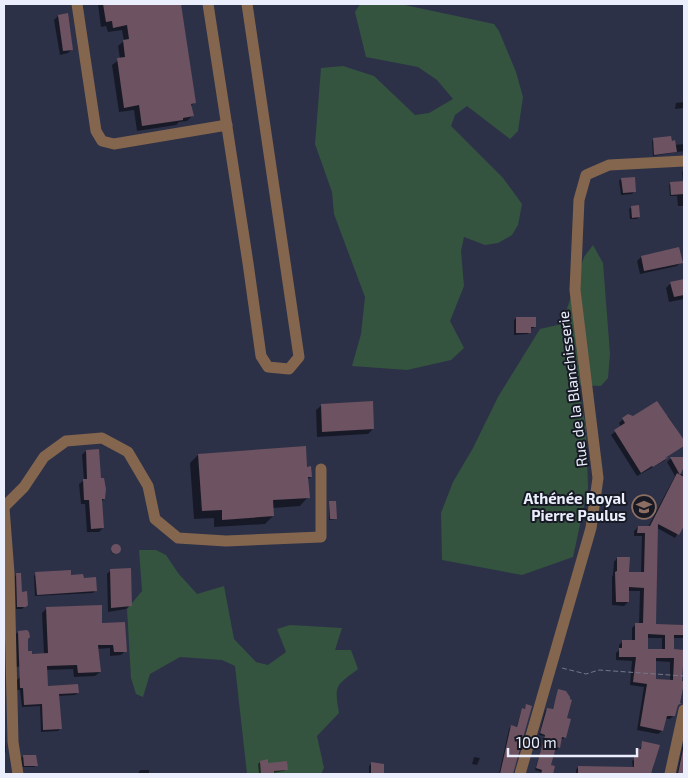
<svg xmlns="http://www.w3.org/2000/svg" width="688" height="778" font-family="'Exo 2',sans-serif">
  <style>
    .green { fill: #34543f }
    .shadow { fill: #0007; fill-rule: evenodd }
    .building { fill: #6d5261; fill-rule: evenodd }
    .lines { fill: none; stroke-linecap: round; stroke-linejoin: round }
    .path { stroke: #72778b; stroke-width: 1; stroke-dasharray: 5 2.5; stroke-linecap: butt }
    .minor { stroke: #84664e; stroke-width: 11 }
    .labels { text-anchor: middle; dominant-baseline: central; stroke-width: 4; stroke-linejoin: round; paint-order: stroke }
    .street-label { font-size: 15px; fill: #eaeefd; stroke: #171a24 }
    .poi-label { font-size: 15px; font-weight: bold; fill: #eaeefd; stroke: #171a24; text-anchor: end }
  </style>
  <rect width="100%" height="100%" fill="#2c3148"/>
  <g class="green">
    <polygon points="360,4 400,4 494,24 499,31 516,72 523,97 518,131 510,139 467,106 455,115 451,126 503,178 522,204 518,225 512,235 498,243 485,245 464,237 461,251 464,286 450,321 464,348 451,360 407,370 352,366 361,334 365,297 334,214 332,192 315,144 321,68 343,66 374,76 415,115 429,113 453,99 437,80 418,67 366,57 355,12"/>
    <polygon points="593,245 603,263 610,354 608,378 601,386 578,385 586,427 588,488 573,557 522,575 442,560 441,513 453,482 473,448 498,397 540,329 562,324 584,257"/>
    <path d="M 139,550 L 156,550 L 166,555 L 178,573 L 197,594 L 224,586 L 234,639 L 256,662 L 268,665 L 286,652 L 277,629 L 290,625 L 342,628 L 335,650 L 351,650 L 358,669 C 336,686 334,684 339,713 L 317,736 L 324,768 L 321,774 L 247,774 L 235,666 L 222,660 L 180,657 L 150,674 L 143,697 L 136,694 L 131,678 L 127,609 L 142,591 Z"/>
  </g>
  <g class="shadow">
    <polygon points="98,4 180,4 194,103 191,106 192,116 187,121 179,122 176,125 137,131 134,110 119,112 112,65 120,59 118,46 124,41 122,30 108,32 106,26 101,27"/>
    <polygon points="58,16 72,49 68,53 60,55 54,20"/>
    <polygon points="684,102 684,108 675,109 676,103"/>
    <polygon points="654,139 674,145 684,144 684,151 653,156 652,141"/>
    <polygon points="684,170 684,206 678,206 677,196 670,196 669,185 671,183 683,182 682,172"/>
    <polygon points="634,178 634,192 632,194 621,195 619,181 621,179"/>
    <polygon points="632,207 639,216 637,219 630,219 629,209"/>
    <polygon points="641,257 681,262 677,266 640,274 637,261"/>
    <polygon points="684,280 684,299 669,302 666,288 671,283"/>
    <polygon points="516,318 535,327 530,329 528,334 514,335 514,320"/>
    <polygon points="322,405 373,429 368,434 317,437 316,410"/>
    <polygon points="668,416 684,442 684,445 663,459 666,459 664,461 637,476 611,435 621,427 619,423 623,419"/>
    <polygon points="86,451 100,479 104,499 101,502 103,528 99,532 87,532 85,504 81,504 79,484 84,480 82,455"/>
    <polygon points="198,455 306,468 311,477 307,480 308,497 300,506 273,508 273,516 265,524 214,527 214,518 194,519 190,463"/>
    <path d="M 684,458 L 684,464 L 680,473 L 684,476 L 684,523 L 675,538 L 657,528 L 655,626 L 684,626 L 684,638 L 673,638 L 673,650 L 684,651 L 684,660 L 682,662 L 674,715 L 670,719 L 665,719 L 662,731 L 658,734 L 637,730 L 644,687 L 630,685 L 632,661 L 616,660 L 616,653 L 619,650 L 619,645 L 623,641 L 632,642 L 632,628 L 636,624 L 639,625 L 640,591 L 628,591 L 628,602 L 624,606 L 612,605 L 612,577 L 613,575 L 614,562 L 617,558 L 628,573 L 641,574 L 642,536 L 634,536 L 634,531 L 638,527 L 648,527 L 675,476 L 667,462 L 670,459 ZM 646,638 L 662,638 L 662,650 L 646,650 ZM 655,661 L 670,662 L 670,681 L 655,680 Z"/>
    <polygon points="329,503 336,518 335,519 329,520"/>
    <circle cx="115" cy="550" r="4"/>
    <polygon points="111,570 130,605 126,609 108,612 107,574"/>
    <polygon points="36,573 70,576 83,579 95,591 93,593 35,596 34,576"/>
    <polygon points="17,574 21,593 27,604 22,609 16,609 15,576"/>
    <polygon points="46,609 101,625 125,651 121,655 110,656 110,648 97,649 100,672 95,676 74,677 73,669 44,670 44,665 15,667 14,636 18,632 26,639 27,652 31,655 44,654 42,613"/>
    <polygon points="20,677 47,687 78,693 75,695 58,696 61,728 58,731 41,732 40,706 22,707 20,690 17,690 17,680"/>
    <polygon points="559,690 565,719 565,737 563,739 561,739 559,748 557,749 554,749 549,766 553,767 551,774 540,774 541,772 535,770 544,739 544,736 539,735 545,711 547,709 552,710"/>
    <polygon points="4,703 6,752 4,754"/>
    <polygon points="527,706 512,774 499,774 509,729 511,726 516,728 521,712"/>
    <polygon points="684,739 684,774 677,774"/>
    <polygon points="643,742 658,746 653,769 650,774 576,774 576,770 578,767 633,768 632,761 635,759 635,753 639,751"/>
    <polygon points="24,756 37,765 34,767 22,767 21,758"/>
    <polygon points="474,757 480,758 477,765 472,764"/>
    <polygon points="260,762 267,764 287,769 284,771 273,773 273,774 259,774 258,764"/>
    <polygon points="371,764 382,765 383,774 369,774 369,766"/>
    <polygon points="140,770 149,770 149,774 138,774"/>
  </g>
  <g class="building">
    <polygon points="103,4 181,4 196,103 191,104 194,116 183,118 183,120 142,126 139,105 124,108 117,58 125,57 123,40 129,39 127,25 113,28 112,21 106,22"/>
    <polygon points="68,13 73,50 63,51 58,15"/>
    <polygon points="671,136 672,141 675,140 677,152 654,155 653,138"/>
    <polygon points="635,177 636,192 623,193 621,178"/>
    <polygon points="684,181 684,194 671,195 670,182"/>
    <polygon points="639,205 640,217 632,218 631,206"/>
    <polygon points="679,247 683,263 644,271 641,256"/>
    <polygon points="684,279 684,295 674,297 670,282"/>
    <polygon points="516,317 536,317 536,327 531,327 531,333 516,333"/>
    <polygon points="373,401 374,429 322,432 321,404"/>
    <polygon points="657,401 684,440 684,446 665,458 669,457 653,467 652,466 641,473 614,430 625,423 622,418 628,414 633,416"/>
    <polygon points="306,446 307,467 311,466 312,477 308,477 310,498 273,500 274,516 222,520 222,510 202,511 198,454"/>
    <polygon points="99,449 101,478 104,478 106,489 105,499 102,499 104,528 91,529 89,500 84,500 83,479 87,479 86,450"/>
    <polygon points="670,457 684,457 684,467 680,475"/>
    <path d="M 677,473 L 684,477 L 684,526 L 679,535 L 658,524 L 656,624 L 684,625 L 684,635 L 674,635 L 674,649 L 684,650 L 682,681 L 684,681 L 684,683 L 680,703 L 682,703 L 678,705 L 675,716 L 667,716 L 663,731 L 640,726 L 647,684 L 633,682 L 636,657 L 619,657 L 619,648 L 622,648 L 622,640 L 635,640 L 635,623 L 643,623 L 644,588 L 629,587 L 629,602 L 616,602 L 615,572 L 617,571 L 617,557 L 630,557 L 629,572 L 644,572 L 645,533 L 637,533 L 638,526 L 650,526 ZM 648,634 L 665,635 L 665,649 L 648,649 ZM 656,658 L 674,658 L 673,680 L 656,679 Z"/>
    <polygon points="329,501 336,501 337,519 330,519"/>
    <circle cx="116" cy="549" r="5"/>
    <polygon points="131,568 132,606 111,608 110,569"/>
    <polygon points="71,570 71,575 83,574 84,578 96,577 97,591 37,595 35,572"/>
    <polygon points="16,573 21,573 22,592 27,591 28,605 26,607 17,607"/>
    <polygon points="102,605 102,623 125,622 127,652 114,652 113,645 98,645 101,672 78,673 77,665 47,666 48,686 78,684 79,693 59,694 62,729 43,730 42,704 24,705 23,688 20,688 18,631 27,630 29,632 30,637 28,639 28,651 32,651 32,654 48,653 46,607"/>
    <polygon points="558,689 566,691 570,697 570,699 572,700 567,718 571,719 566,738 562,737 560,748 556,747 551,765 555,766 553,774 541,774 542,770 536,768 545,735 540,733 547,708 553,709"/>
    <polygon points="526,704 532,706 513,774 500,774 511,725 517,727 522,708 525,709"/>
    <polygon points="642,741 660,745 651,774 578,774 578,766 634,767 634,757 637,757 636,749 641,749"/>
    <polygon points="684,744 684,774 678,774"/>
    <polygon points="23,755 36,755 38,766 24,766"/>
    <polygon points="268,759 268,763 287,761 288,770 274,771 274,774 261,774 260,761"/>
    <polygon points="371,762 384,764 384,774 371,774"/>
  </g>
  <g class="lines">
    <polyline class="path" points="562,668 586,674 599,670 684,676"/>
    <g class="minor">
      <polyline points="77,4 96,131 102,141 114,144 227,125"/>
      <polyline points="208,4 248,263 261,356 268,367 289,369 299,357 247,4"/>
      <polyline points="4,507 24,487 44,457 66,441 102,438 128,452 148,486 155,519 178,538 226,541 321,537 321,469"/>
      <polyline points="4,508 9,573 13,742 18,774"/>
      <polyline points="520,774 591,528 598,478 575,290 579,200 586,175 609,165 684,161"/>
      <polyline points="670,774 684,710"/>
    </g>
  </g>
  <defs>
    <g id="school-ring" transform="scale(1.25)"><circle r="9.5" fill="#171a24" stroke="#8d6e63" stroke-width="1.5"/><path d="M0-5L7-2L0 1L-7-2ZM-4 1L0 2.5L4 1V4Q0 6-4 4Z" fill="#8d6e63"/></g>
  </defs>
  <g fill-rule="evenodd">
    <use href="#school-ring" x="644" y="507"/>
  </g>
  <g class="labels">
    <g class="street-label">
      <text transform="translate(572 389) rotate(-97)">Rue de la Blanchisserie</text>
    </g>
    <g class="poi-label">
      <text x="626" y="498">Athénée Royal<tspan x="626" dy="17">Pierre Paulus</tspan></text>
    </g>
  </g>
  <rect width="688" height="778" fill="none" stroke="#eaeefd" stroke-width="10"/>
  <path d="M508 748v8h129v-8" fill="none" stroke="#eaeefd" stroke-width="2.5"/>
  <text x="516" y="748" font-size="15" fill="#eaeefd" stroke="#171a24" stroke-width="4" paint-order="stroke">100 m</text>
</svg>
